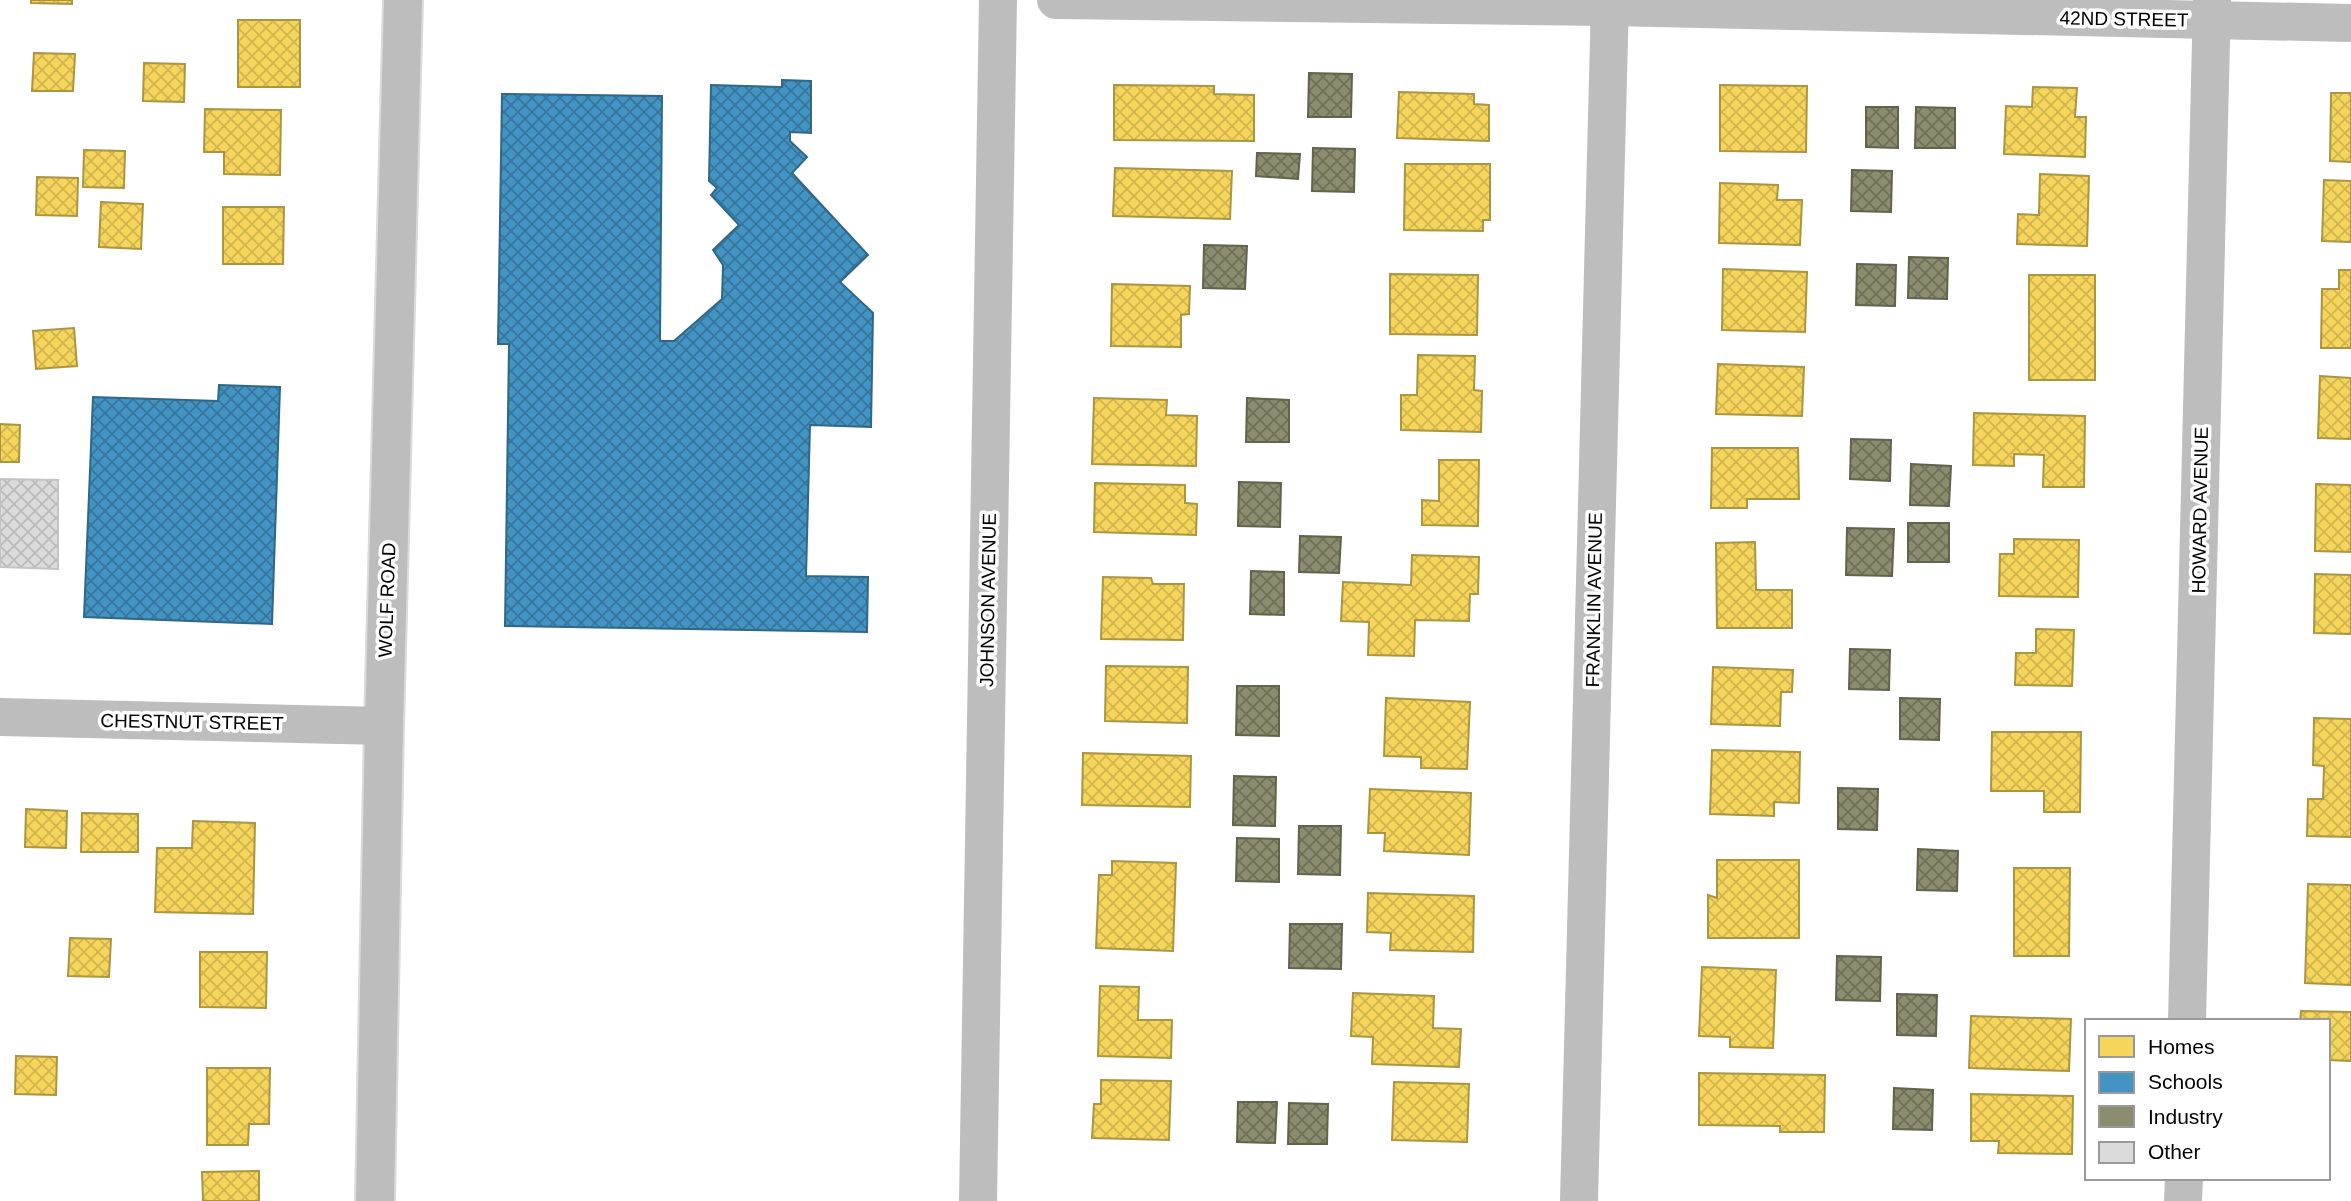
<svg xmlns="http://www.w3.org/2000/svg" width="2351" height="1201" font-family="Arial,sans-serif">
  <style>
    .homes { fill: url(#homes-cross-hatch); stroke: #ac9540; stroke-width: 2 }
    .schools { fill: url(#schools-cross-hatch); stroke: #2f6788; stroke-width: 2 }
    .industry { fill: url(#industry-cross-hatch); stroke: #62624d; stroke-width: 2 }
    .building { fill: url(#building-cross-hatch); stroke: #c3c3c3; stroke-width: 2 }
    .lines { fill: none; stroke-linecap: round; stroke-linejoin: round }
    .major-casing { stroke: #dbdbdb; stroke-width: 42 }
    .minor { stroke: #bdbdbd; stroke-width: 38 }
    .major { stroke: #bdbdbd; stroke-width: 38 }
    .labels { text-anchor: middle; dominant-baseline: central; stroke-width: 7; stroke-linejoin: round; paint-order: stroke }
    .street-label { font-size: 19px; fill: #000; stroke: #fff }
  </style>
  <defs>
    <pattern id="homes-cross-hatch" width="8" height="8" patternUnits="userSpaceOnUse" patternTransform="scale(1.75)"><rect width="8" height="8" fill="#f6d55c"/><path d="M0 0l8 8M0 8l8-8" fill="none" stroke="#d1b54e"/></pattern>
    <pattern id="schools-cross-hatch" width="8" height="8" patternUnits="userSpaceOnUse" patternTransform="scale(1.75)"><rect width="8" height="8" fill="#4393c3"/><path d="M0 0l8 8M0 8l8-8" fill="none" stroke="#36769c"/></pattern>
    <pattern id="industry-cross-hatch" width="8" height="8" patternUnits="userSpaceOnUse" patternTransform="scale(1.75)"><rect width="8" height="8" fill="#8c8c6e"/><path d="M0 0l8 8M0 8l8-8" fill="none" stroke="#707058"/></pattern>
    <pattern id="building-cross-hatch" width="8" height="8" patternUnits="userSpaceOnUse" patternTransform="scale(1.75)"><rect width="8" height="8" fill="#dbdbdb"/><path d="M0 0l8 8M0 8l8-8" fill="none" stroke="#bababa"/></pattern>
  </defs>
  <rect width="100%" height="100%" fill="#fff"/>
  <g class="homes">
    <polygon points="31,0 72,0 72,4 31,3"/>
    <rect x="238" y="20" width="62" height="67"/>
    <polygon points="34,53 75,54 73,91 32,91"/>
    <polygon points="144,63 185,64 184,102 143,101"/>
    <polygon points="1114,85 1214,86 1214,94 1254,95 1254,141 1114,140"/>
    <polygon points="1720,85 1807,86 1806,152 1720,151"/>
    <polygon points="2033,87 2077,88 2075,117 2086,117 2085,157 2004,154 2006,106 2032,107"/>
    <polygon points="1399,92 1474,94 1474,104 1489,105 1489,141 1397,138"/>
    <polygon points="2331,93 2351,93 2351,162 2330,161"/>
    <polygon points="205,109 281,110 280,175 224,174 224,152 204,152"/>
    <polygon points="84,150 125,151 124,188 83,187"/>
    <polygon points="1405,164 1490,164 1490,220 1483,220 1483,231 1404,230"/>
    <polygon points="1115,168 1232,171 1230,219 1113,216"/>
    <polygon points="2040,174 2089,176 2087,246 2017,244 2018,214 2039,215"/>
    <polygon points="37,177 78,178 77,216 36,215"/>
    <polygon points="2324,180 2351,181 2351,242 2322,241"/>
    <polygon points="1720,183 1778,185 1777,200 1802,200 1800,245 1719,243"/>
    <polygon points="101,202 143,204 141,249 99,247"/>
    <polygon points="223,207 284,207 283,264 223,264"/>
    <polygon points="1723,269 1807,272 1805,332 1722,330"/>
    <polygon points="2339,270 2351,270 2351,348 2321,348 2322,289 2339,289"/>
    <polygon points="1390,274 1478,275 1477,335 1390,334"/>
    <rect x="2029" y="275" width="66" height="105"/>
    <polygon points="1112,284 1190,286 1189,314 1181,315 1181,347 1111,346"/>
    <polygon points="74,328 77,366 36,369 33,331"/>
    <polygon points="1418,355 1475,356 1474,390 1482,391 1481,432 1401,430 1401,395 1417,395"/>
    <polygon points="1718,364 1804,367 1802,416 1716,414"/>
    <polygon points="2320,376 2351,378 2351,439 2318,438"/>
    <polygon points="1094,398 1167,400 1166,415 1197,416 1196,466 1092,464"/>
    <polygon points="1974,413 2085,416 2084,487 2043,487 2044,455 2014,454 2014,466 1973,465"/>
    <polygon points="0,424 20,425 19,462 0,462"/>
    <polygon points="1712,448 1798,448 1799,499 1747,499 1747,508 1711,508"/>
    <polygon points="1439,460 1479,460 1478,526 1422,525 1422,500 1439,501"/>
    <polygon points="1095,483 1185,485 1185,503 1197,504 1196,535 1094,532"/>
    <polygon points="2316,484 2351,485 2351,552 2315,551"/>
    <polygon points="2014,539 2079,540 2078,597 1999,596 2000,554 2014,554"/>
    <polygon points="1755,542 1756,590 1792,590 1792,628 1717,628 1716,543"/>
    <polygon points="1412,555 1479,557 1478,594 1470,594 1469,621 1415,620 1414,656 1368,655 1369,622 1341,621 1343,582 1411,585"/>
    <polygon points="2315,574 2351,575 2351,634 2314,633"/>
    <polygon points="1103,577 1151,578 1153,584 1184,584 1183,640 1101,639"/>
    <polygon points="2036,629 2074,630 2072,686 2015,685 2016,653 2036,653"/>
    <polygon points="1106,666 1188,667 1187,723 1105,721"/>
    <polygon points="1713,667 1793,670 1792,692 1781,692 1780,726 1711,724"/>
    <polygon points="1386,698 1470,702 1467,769 1421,768 1421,757 1384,756"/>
    <polygon points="2314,718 2351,719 2351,837 2307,836 2308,799 2323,799 2324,766 2313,765"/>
    <polygon points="1992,732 2081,732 2080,812 2044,812 2044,791 1991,791"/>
    <polygon points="1712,750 1800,752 1799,803 1774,802 1774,816 1710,814"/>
    <polygon points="1083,753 1191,756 1190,807 1082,805"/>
    <polygon points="1370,789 1471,793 1469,855 1384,851 1385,833 1368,833"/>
    <polygon points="26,809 67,811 66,848 25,847"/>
    <polygon points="82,813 138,814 138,852 81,852"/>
    <polygon points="193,821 255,823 253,914 155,912 157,848 192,848"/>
    <polygon points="1717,860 1799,860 1799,938 1708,938 1708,895 1717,898"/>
    <polygon points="1112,861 1176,863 1173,951 1096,948 1099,875 1112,875"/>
    <polygon points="2014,868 2070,868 2069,956 2014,956"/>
    <polygon points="2308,884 2351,885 2351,985 2305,983"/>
    <polygon points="1368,893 1474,896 1473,952 1390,950 1391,933 1367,932"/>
    <polygon points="70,938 111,939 109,977 68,976"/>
    <polygon points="200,952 267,952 266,1008 200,1007"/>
    <polygon points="1702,967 1776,970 1773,1048 1730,1047 1730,1037 1699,1036"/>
    <polygon points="1100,986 1139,987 1138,1020 1172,1020 1171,1058 1098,1056"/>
    <polygon points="1353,993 1434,996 1433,1028 1461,1029 1459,1067 1372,1064 1373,1037 1351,1036"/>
    <polygon points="2301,1011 2351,1012 2351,1061 2328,1060 2328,1021 2300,1021"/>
    <polygon points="1971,1016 2071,1019 2069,1071 1969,1068"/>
    <polygon points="16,1056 57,1057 56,1095 15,1094"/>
    <polygon points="207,1068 270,1068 269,1124 249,1124 248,1145 207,1145"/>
    <polygon points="1699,1073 1825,1075 1824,1132 1780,1132 1780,1126 1699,1125"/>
    <polygon points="1101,1080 1171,1081 1169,1140 1092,1138 1094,1104 1101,1104"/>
    <polygon points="1394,1082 1469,1084 1467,1142 1392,1140"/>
    <polygon points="1971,1094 2073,1096 2072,1154 1998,1153 1999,1141 1971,1141"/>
    <polygon points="259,1171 259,1201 203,1201 202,1172"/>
  </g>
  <g class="schools">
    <polygon points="782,80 811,81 811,133 790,132 790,141 807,157 792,173 868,255 840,282 873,313 871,427 810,425 806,576 868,577 867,632 505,626 509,344 498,344 502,94 662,96 660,341 674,341 722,299 723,265 713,250 739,225 711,195 717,188 709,181 711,85 782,87"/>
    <polygon points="219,385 280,387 272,624 84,617 93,397 218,401"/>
  </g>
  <g class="industry">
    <polygon points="1309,73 1352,74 1351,117 1308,117"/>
    <polygon points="1866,107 1898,107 1898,148 1866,147"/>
    <polygon points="1916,107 1955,108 1955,148 1915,148"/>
    <polygon points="1313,148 1355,149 1354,192 1312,191"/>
    <polygon points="1257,153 1300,154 1298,179 1256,176"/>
    <polygon points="1852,170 1892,171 1891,212 1851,211"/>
    <polygon points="1204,245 1247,246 1245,289 1203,288"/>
    <polygon points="1909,257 1948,258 1947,299 1908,298"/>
    <polygon points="1857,264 1896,265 1895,306 1856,305"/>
    <polygon points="1247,398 1289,400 1289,442 1246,442"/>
    <polygon points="1851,439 1891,440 1890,481 1850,479"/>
    <polygon points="1911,464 1951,466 1949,506 1910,505"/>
    <polygon points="1239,482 1281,483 1280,527 1238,526"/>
    <rect x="1908" y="523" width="41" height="39"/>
    <polygon points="1847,528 1894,529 1892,576 1846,575"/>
    <polygon points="1300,536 1341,537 1339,573 1299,572"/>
    <polygon points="1251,571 1284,572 1284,615 1250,614"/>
    <polygon points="1850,649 1890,650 1889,690 1849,689"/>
    <polygon points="1237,686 1279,686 1279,736 1236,735"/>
    <polygon points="1900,698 1940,699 1939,740 1900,739"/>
    <polygon points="1234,776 1276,777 1275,826 1233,825"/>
    <polygon points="1838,788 1878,789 1877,830 1838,829"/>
    <polygon points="1299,826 1341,826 1340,875 1298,874"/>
    <polygon points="1237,838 1279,839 1279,882 1236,881"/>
    <polygon points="1918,849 1958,851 1957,891 1917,890"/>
    <polygon points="1290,924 1342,924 1341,969 1289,968"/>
    <polygon points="1837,956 1881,957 1880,1001 1836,1000"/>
    <polygon points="1897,994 1937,995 1936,1036 1897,1035"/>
    <polygon points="1894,1088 1933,1090 1932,1130 1893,1129"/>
    <polygon points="1238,1102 1277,1102 1275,1143 1237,1142"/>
    <polygon points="1289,1103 1328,1104 1327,1144 1288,1144"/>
  </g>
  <polygon class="building" points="0,479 58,480 58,569 0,567"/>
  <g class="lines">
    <g class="major-casing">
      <polyline id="major" points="375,1201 384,726 403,0"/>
    </g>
    <g class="minor">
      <polyline points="1056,0 1610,7 2351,23"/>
      <polyline points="0,717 384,726"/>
      <polyline points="2187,1021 2212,0"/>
      <polyline points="978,1201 998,0"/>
      <polyline points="1579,1201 1610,0"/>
      <polyline points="2183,1201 2184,1178"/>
    </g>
    <use href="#major" class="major"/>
  </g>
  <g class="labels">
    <g class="street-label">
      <text transform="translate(2124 19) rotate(1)">42ND STREET</text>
      <text transform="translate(2200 510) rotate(-89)">HOWARD AVENUE</text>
      <text transform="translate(387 600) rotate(-88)">WOLF ROAD</text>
      <text transform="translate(988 600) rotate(-89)">JOHNSON AVENUE</text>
      <text transform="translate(1594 600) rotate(-89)">FRANKLIN AVENUE</text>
      <text transform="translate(192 722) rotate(1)">CHESTNUT STREET</text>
    </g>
  </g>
  <rect x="2085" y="1019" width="245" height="161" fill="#ffffff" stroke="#999999" stroke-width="2"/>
  <rect x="2099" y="1036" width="35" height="21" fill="#f6d55c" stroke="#999999" stroke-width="2"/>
  <text x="2148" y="1054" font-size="21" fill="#000000">Homes</text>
  <rect x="2099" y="1072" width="35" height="21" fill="#4393c3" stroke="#999999" stroke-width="2"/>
  <text x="2148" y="1089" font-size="21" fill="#000000">Schools</text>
  <rect x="2099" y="1106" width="35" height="21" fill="#8c8c6e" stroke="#999999" stroke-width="2"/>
  <text x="2148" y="1124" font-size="21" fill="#000000">Industry</text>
  <rect x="2099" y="1142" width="35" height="21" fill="#dbdbdb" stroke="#999999" stroke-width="2"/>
  <text x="2148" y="1159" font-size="21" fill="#000000">Other</text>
</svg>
